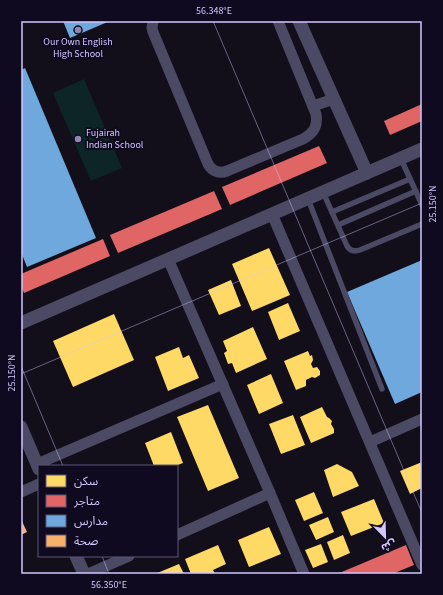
<svg xmlns="http://www.w3.org/2000/svg" width="443" height="595" font-family="'Source Sans 3','Noto Sans Arabic',sans-serif">
  <style>
    .green { fill: #0d2527 }
    .homes { fill: #ffd966 }
    .shops { fill: #e06666 }
    .schools { fill: #6fa8dc }
    .health { fill: #f6b26b }
    .lines { fill: none; stroke-linecap: round; stroke-linejoin: round }
    .service { stroke: #4b4963; stroke-width: 5.5 }
    .minor { stroke: #4b4963; stroke-width: 11 }
    .tertiary { stroke: #4b4963; stroke-width: 13 }
    .ticks { fill: none; stroke: #d1c7ff; stroke-width: 1; stroke-opacity: 0.45 }
    .poi-dot { fill: #8e87af; stroke: #0f0a1f; stroke-width: 1.5 }
    .labels { text-anchor: middle; dominant-baseline: central; stroke-width: 4; stroke-linejoin: round; paint-order: stroke }
    .poi-label { font-size: 10px; fill: #d1c7ff; stroke: #0f0a1f }
    .neatline { fill: none; stroke: #d1c7ff; stroke-width: 1.5 }
    .ticks-label { font-size: 10px; text-anchor: middle; fill: #d1c7ff }
  </style>
  <rect width="100%" height="100%" fill="#120f1a"/>
  <polygon class="green" points="84,79 122,168 91,181 53,93"/>
  <g class="homes">
    <polygon points="269,248 290,295 252,311 232,264"/>
    <polygon points="231,280 241,306 219,315 208,290"/>
    <polygon points="288,303 300,331 279,340 268,312"/>
    <polygon points="114,314 134,360 73,387 53,341"/>
    <polygon points="253,327 267,359 236,373 232,363 228,364 224,353 227,351 223,341"/>
    <polygon points="179,347 183,358 189,355 199,378 168,391 155,357"/>
    <polygon points="308,351 310,356 312,355 313,360 311,364 313,368 317,367 320,371 320,375 315,378 312,377 306,380 306,386 296,390 284,361"/>
    <polygon points="271,374 283,403 259,414 247,385"/>
    <polygon points="208,405 239,478 208,491 177,417"/>
    <polygon points="322,407 327,417 329,418 332,421 331,424 334,429 334,433 332,434 311,443 300,417"/>
    <polygon points="293,415 305,445 281,454 269,424"/>
    <polygon points="171,432 183,463 175,466 154,466 145,443"/>
    <polygon points="422,462 422,488 410,494 400,471"/>
    <polygon points="337,464 352,472 359,486 333,497 324,470"/>
    <polygon points="314,492 323,513 304,521 295,500"/>
    <polygon points="374,499 384,523 351,536 341,512"/>
    <polygon points="328,517 334,532 316,540 309,525"/>
    <polygon points="269,527 281,554 249,567 238,540"/>
    <polygon points="343,535 350,553 334,560 327,542"/>
    <polygon points="321,544 328,562 313,568 305,550"/>
    <polygon points="218,545 226,564 213,570 215,574 191,574 185,559"/>
    <polygon points="179,564 184,574 155,574"/>
  </g>
  <g class="shops">
    <polygon points="422,104 422,121 390,135 384,121"/>
    <polygon points="319,146 327,163 230,205 222,187"/>
    <polygon points="214,191 222,209 118,253 110,235"/>
    <polygon points="103,239 110,256 24,293 21,286 21,274"/>
    <polygon points="406,545 414,565 392,574 337,574"/>
  </g>
  <g class="schools">
    <polygon points="63,21 110,21 70,38"/>
    <polygon points="25,68 96,238 27,267 21,252 21,70"/>
    <polygon points="422,260 422,392 395,404 347,292"/>
  </g>
  <polygon class="health" points="21,519 27,532 21,535"/>
  <g class="lines">
    <g class="service">
      <polyline points="401,159 422,205"/>
      <path d="M 323,192 L 347,246 C 350,251 354,252 360,250 L 422,224"/>
      <polyline points="308,199 382,389"/>
      <polyline points="332,212 410,179"/>
      <polyline points="338,225 416,191"/>
    </g>
    <g class="minor">
      <path d="M 153,21 L 152,28 L 153,32 L 208,164 C 212,171 219,174 227,171 L 303,139 C 314,133 318,126 316,114 L 278,21"/>
      <polyline points="313,106 334,99"/>
      <polyline points="272,214 422,565"/>
      <polyline points="168,259 270,493 304,574"/>
      <polyline points="370,442 422,419"/>
      <polyline points="37,464 223,384"/>
      <polyline points="21,492 39,484"/>
      <polyline points="177,535 270,493"/>
      <polyline points="88,574 129,556"/>
    </g>
    <g class="tertiary">
      <polyline points="299,21 367,173"/>
      <polyline points="21,323 422,149"/>
      <polyline points="21,427 39,469"/>
      <polyline points="76,556 84,574"/>
    </g>
  </g>
  <path class="ticks" d="M 213,21 L 422,513M 21,366 L 63,466M 21,374 L 422,203M 102,556 L 109,574"/>
  <g class="poi-dot">
    <circle cx="78" cy="30" r="4"/>
    <circle cx="78" cy="139" r="4"/>
  </g>
  <g class="labels">
    <g class="poi-label">
      <text x="78" y="42">Our Own English<tspan x="78" dy="12">High School</tspan></text>
      <text x="86" y="133" text-anchor="start">Fujairah<tspan x="86" dy="12">Indian School</tspan></text>
    </g>
  </g>
  <rect width="443" height="595" fill="none" stroke="#0f0a1f" stroke-width="44"/>
  <rect x="38" y="465" width="140" height="92" fill="#0f0a1f" stroke="#5d5679"/>
  <rect x="46" y="475" width="20" height="12" fill="#ffd966" stroke="#5d5679"/>
  <text x="74" y="485" font-size="12" fill="#d1c7ff">سكن</text>
  <rect x="46" y="495" width="20" height="12" fill="#e06666" stroke="#5d5679"/>
  <text x="74" y="505" font-size="12" fill="#d1c7ff">متاجر</text>
  <rect x="46" y="515" width="20" height="12" fill="#6fa8dc" stroke="#5d5679"/>
  <text x="74" y="525" font-size="12" fill="#d1c7ff">مدارس</text>
  <rect x="46" y="535" width="20" height="12" fill="#f6b26b" stroke="#5d5679"/>
  <text x="74" y="545" font-size="12" fill="#d1c7ff">صحة</text>
  <g transform="translate(385 537) rotate(157)" stroke="#0f0a1f" stroke-width="3" paint-order="stroke">
  <path d="M0-3L7 15L0 10L-7 15Z" fill="#d1c7ff"/>
  <text y="-6" font-size="11" font-weight="bold" text-anchor="middle" fill="#d1c7ff">ش</text>
  </g>
  <rect x="22" y="22" width="399" height="551" class="neatline"/>
  <g class="ticks-label">
    <text x="214" y="14">56.348°E</text>
    <text transform="translate(432 204) rotate(-90)" y="4">25.150°N</text>
    <text transform="translate(11 373) rotate(-90)" y="4">25.150°N</text>
    <text x="109" y="588">56.350°E</text>
  </g>
</svg>
